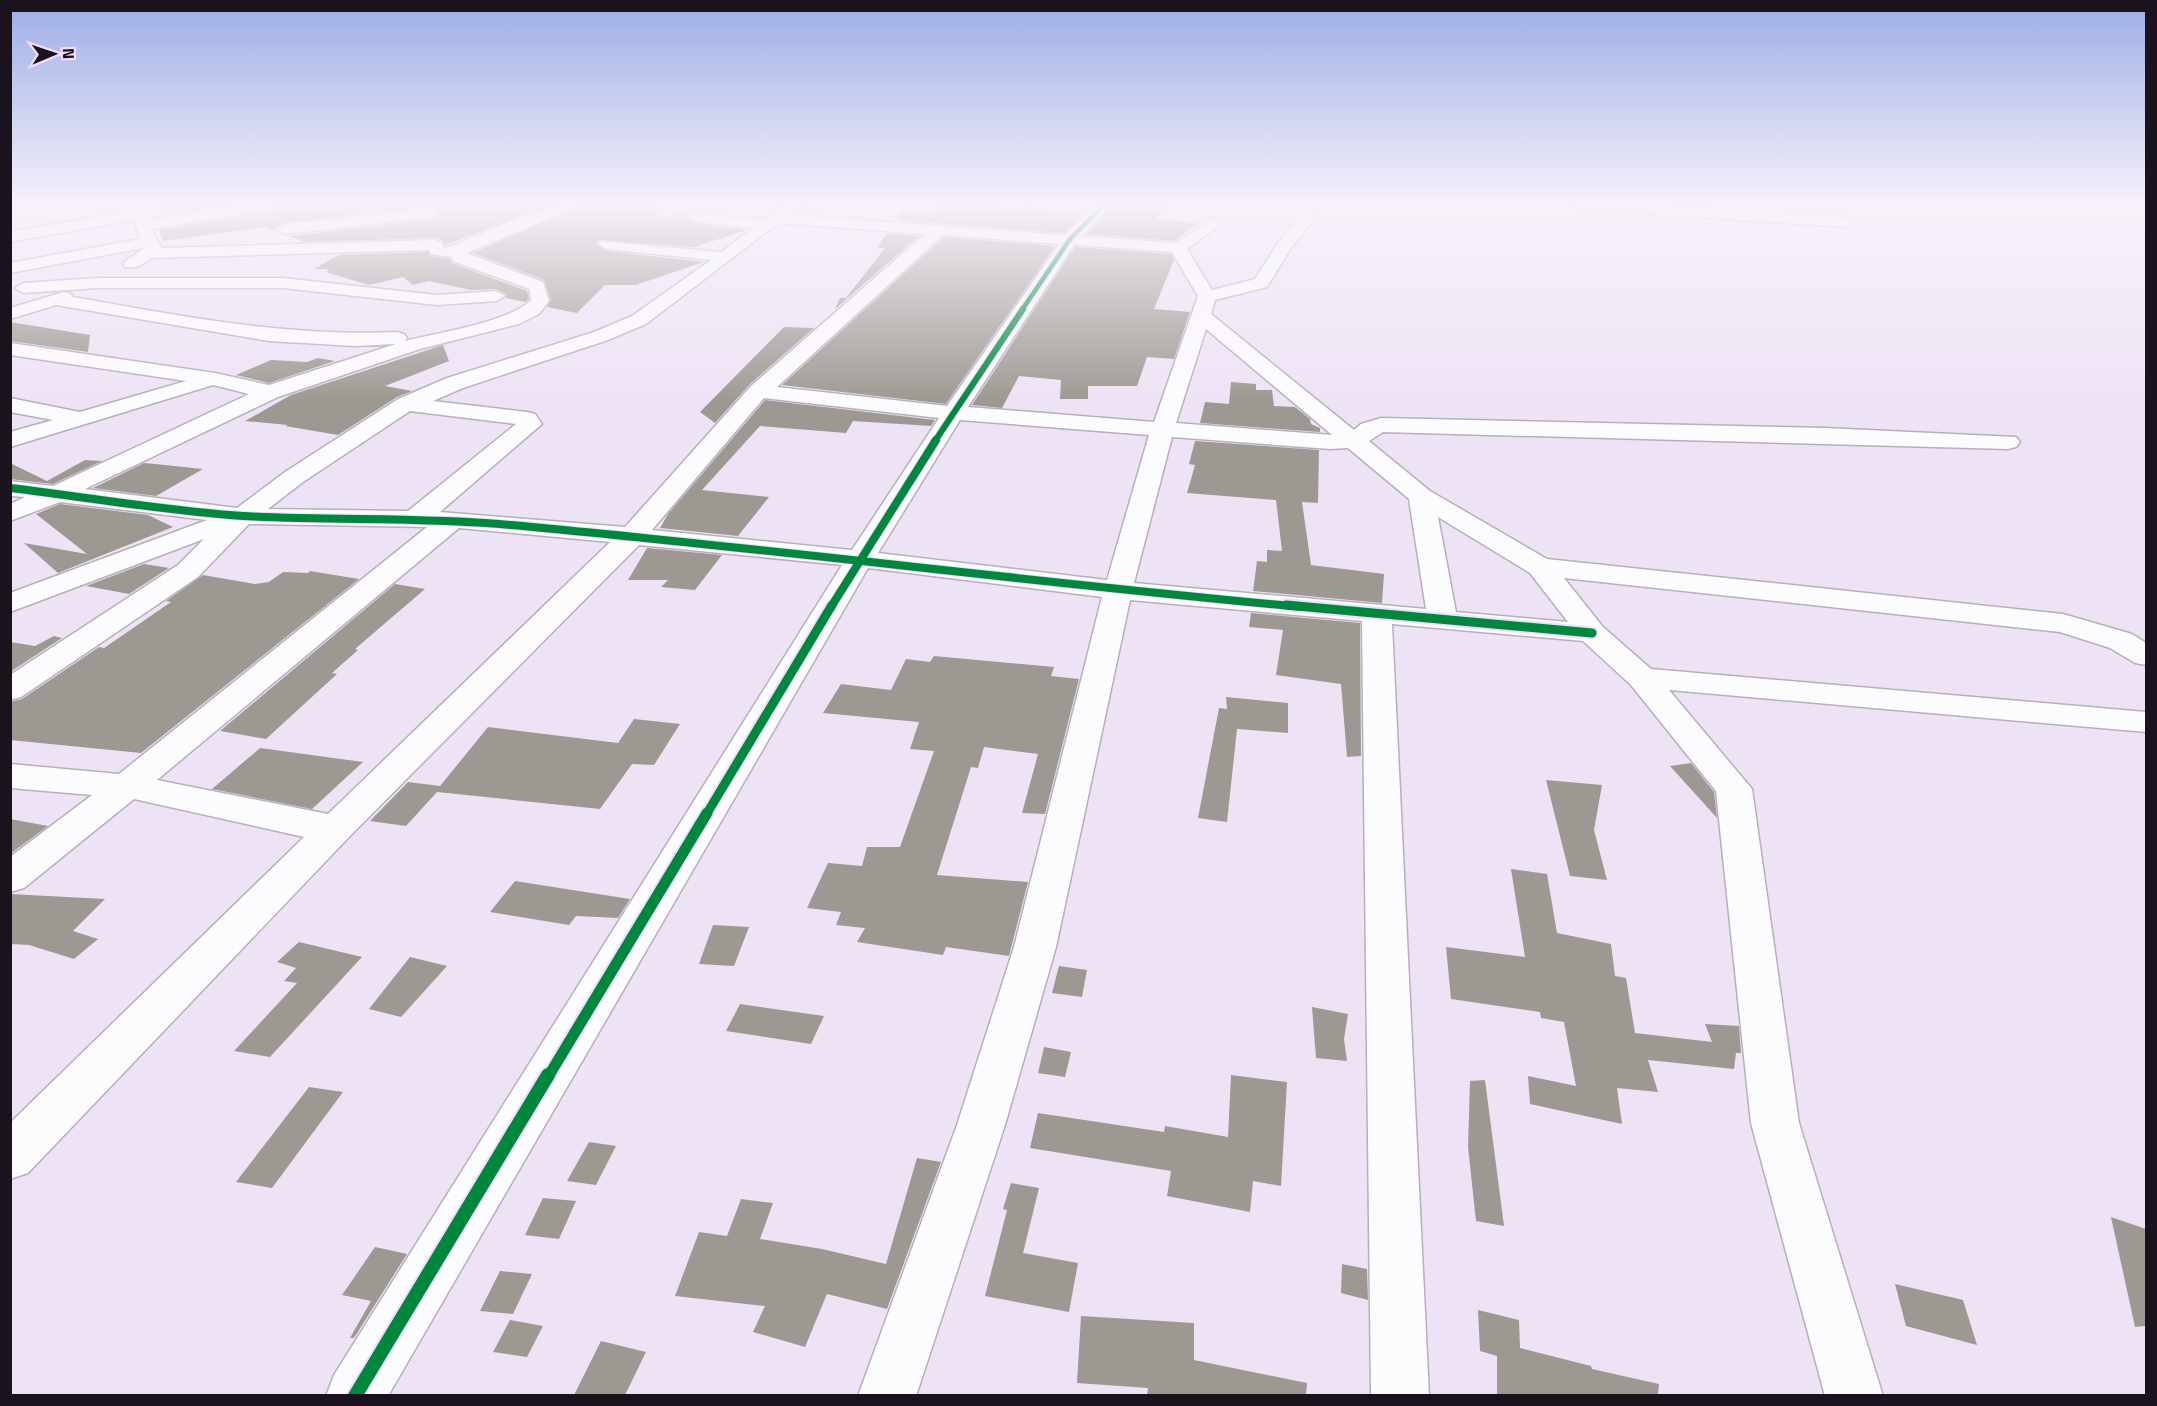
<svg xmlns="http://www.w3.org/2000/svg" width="2157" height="1406" font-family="'Titillium Web',sans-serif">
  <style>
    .building { fill: #9d9992 }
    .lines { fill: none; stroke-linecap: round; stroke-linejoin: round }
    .minor-casing { stroke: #b7afbc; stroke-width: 3 }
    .minor { fill: #fcfbfe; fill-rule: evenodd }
    .cycleway-far5-casing { stroke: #f0dcfc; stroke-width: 7 }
    .cycleway-far4-casing { stroke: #f0dcfc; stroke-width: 8 }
    .cycleway-far3-casing { stroke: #f0dcfc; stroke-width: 10 }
    .cycleway-far2-casing { stroke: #f0dcfc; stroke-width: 13 }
    .cycleway-far1-casing { stroke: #f0dcfc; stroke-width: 15 }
    .cycleway-casing { stroke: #f0dcfc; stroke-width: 18 }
    .cycleway-far5 { stroke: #00873e; stroke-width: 4.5 }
    .cycleway-far4 { stroke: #00873e; stroke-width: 6 }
    .cycleway-far3 { stroke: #00873e; stroke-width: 8 }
    .cycleway-far2 { stroke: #00873e; stroke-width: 9 }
    .cycleway-far1 { stroke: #00873e; stroke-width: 11 }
    .cycleway { stroke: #00873e; stroke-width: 14 }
  </style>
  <rect width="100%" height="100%" fill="#eee3f5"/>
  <g class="building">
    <polygon points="165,205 227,205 160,216"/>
    <polygon points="282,205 306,205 306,209 335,205 557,205 527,214 445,245 442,240 435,238 305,242 289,236 437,219 440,214 430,207 285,222 276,227 276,231 265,227 163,241 159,230 273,211"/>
    <polygon points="584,205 656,205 658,219 689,211 696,212 690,212 687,219 696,224 747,230 694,247 598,240 596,244 606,251 704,262 636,285 605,285 577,313 547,307 551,300 544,280 473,253"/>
    <polygon points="943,205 1029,209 1082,215 1064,233 896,220 902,211 931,213"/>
    <polygon points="1113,205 1170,205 1154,219 1198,223 1174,241 1087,234"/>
    <polygon points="887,233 919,236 835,309 840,298 846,298 885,248 877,248"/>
    <polygon points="944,237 1055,246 946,404 782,385"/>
    <polygon points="1075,247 1171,254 1174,260 1154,309 1190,312 1174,359 1147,357 1137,386 1088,386 1088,399 1060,399 1061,380 1019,376 1002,408 972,405"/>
    <polygon points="428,252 431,256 450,259 452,263 527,291 529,299 525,302 506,298 506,294 496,289 471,290 429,281 413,285 403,277 369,285 326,272 330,269 314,269 339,255"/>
    <polygon points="10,322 90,335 88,352 10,341"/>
    <polygon points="784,327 814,328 750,384 715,423 700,412"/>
    <polygon points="443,345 449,361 385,386 412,391 397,397 338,435 285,426 288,425 245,421 291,395"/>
    <polygon points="318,358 335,361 269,383 236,375 271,360 307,362"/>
    <polygon points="1231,382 1256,384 1256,390 1272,390 1274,406 1295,407 1310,419 1311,424 1320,428 1320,432 1200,423 1205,402 1229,404"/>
    <polygon points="765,400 935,420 931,426 853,421 846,433 760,426 702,490 769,497 738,536 660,528 668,514"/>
    <polygon points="1195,441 1319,450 1318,503 1302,502 1311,565 1384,574 1382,603 1253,591 1257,561 1267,562 1267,550 1282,551 1276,500 1187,493 1195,465 1189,464"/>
    <polygon points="85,460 102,461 53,484 10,479 10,463 47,481"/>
    <polygon points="144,463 155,464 203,469 156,496 93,488"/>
    <polygon points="60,504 148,515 173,527 58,573 24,543 87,554 36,514"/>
    <polygon points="647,548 722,555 695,590 661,587 668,580 628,580"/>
    <polygon points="144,564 169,568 129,594 86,586"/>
    <polygon points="310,571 359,579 141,753 10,740 10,702 22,699 99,647 104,648 171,602 166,601 203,575 255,584 269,582 283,572 308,573"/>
    <polygon points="395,584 425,589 355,649 358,650 332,673 337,674 266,739 220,731"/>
    <polygon points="1251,613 1360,623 1361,756 1347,757 1341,684 1276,675 1283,630 1249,627"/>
    <polygon points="54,636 62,638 10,672 10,642 35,646"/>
    <polygon points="934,656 1054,667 1051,676 1079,679 1045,814 1022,813 1038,754 984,747 978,768 971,767 937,875 1028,882 1009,956 946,947 943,955 857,942 865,928 836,925 841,912 807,908 828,863 862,866 867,847 900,847 934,751 910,749 919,722 823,713 841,684 891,690 906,659 930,662"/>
    <polygon points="1226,697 1288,703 1288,733 1237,729 1227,822 1198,818 1219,708 1227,709"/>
    <polygon points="634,719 680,724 654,765 632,764 600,809 437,792 406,826 370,821 408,782 440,786 488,727 618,743"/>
    <polygon points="260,748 363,762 312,809 212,789"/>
    <polygon points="1691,763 1714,792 1717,818 1670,766"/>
    <polygon points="1546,780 1602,785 1594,830 1607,880 1570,876"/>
    <polygon points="10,819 48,826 10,854"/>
    <polygon points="1511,869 1547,874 1557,933 1611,944 1615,976 1626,978 1635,1033 1712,1042 1705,1024 1739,1026 1741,1053 1736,1053 1734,1069 1648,1060 1658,1092 1617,1088 1622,1124 1530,1104 1528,1076 1576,1086 1564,1022 1541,1018 1540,1012 1451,999 1446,947 1525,957"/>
    <polygon points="515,881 630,899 618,918 576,916 569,925 490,912"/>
    <polygon points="10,894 105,899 73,931 98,939 74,959 29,945 10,944"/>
    <polygon points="713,925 749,927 734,966 699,964"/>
    <polygon points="299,942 362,957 270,1057 234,1051 297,983 284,981 296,968 277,962"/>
    <polygon points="410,957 447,966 401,1017 369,1009"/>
    <polygon points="1059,966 1087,970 1082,997 1052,993"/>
    <polygon points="740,1004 824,1016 811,1044 726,1031"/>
    <polygon points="1312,1007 1348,1014 1344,1039 1347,1061 1316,1058"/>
    <polygon points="1044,1047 1071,1052 1065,1077 1038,1073"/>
    <polygon points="1231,1075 1287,1082 1281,1186 1253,1181 1250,1212 1167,1196 1171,1171 1030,1148 1038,1113 1164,1132 1165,1126 1228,1137"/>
    <polygon points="1485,1080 1504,1226 1476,1221 1468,1147 1470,1081"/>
    <polygon points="309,1087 343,1092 272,1188 236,1182"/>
    <polygon points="589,1142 616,1146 596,1185 567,1181"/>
    <polygon points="917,1158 941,1162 887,1309 827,1294 805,1347 753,1332 765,1306 675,1296 699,1232 727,1236 741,1199 773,1203 760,1239 822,1249 886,1264"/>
    <polygon points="1011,1183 1039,1188 1023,1253 1078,1263 1069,1312 985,1296 1007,1210 1003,1209"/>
    <polygon points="543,1198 576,1201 559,1239 525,1235"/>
    <polygon points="2111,1217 2146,1229 2146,1326 2135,1327"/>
    <polygon points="375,1247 407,1254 354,1338 350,1338 371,1301 342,1295"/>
    <polygon points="1342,1264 1367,1269 1368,1300 1341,1293"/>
    <polygon points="500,1271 532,1274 513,1314 480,1311"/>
    <polygon points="1895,1284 1963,1300 1977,1345 1906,1326"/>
    <polygon points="1478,1310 1519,1320 1520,1348 1591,1366 1592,1369 1659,1384 1658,1395 1497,1395 1497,1356 1480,1351"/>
    <polygon points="1081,1316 1194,1323 1194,1360 1307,1383 1306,1395 1147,1395 1148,1388 1077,1383"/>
    <polygon points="510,1320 543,1326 527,1357 493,1352"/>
    <polygon points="601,1341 646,1352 625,1395 574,1395"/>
  </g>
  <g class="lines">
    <g class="minor-casing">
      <g id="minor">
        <path d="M 138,205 L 152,205 L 149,220 L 243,205 L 280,205 L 273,209 L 151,229 L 161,248 L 435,240 L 441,242 L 444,248 C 456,246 464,241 475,236 C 509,223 545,205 582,205 L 467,253 L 543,282 L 549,301 L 539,314 L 519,324 L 420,349 L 278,397 L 85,489 L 237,508 L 285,472 L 398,399 L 447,378 L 594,332 L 632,316 L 711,260 L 606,249 L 598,244 L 600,241 L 722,252 L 753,228 L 697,222 L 692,220 L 689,217 L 692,214 L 763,220 L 785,205 L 803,205 L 791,215 L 1065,235 L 1087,213 L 1034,209 L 1027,205 L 1111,205 L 1082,236 L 1175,243 L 1212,219 L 1217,221 L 1220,224 L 1217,227 L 1187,249 L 1212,290 L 1255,279 L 1278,243 L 1299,217 L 1301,205 L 1315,205 L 1315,218 L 1291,248 L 1267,287 L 1215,300 L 1211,314 L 1354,430 L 1361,424 L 1381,418 L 1825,428 L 2016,437 L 2020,442 L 2016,447 L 2008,449 L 1383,432 L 1369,441 L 1430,491 L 1547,559 L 2063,614 L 2132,634 L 2146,643 L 2146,665 L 2135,663 L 2110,648 L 2060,632 L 1564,578 L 1603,627 L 1651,669 L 2146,712 L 2146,732 L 1669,690 L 1752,789 L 1799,1123 L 1883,1396 L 1825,1396 L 1751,1123 L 1716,791 L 1631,685 L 1583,641 L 1392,624 L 1429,1396 L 1371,1396 L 1362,621 L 1130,600 L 1056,947 L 1005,1125 L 916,1396 L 858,1396 L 957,1125 L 1014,947 L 1102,597 L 868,568 L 388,1396 L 326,1396 L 334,1375 L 842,565 L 639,545 L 349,837 L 28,1173 L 10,1179 L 10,1123 L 304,837 L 134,799 L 24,888 L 10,892 L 10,857 L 92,795 L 10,788 L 10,764 L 119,774 L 427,527 L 249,524 L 198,577 L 21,697 L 10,700 L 10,675 L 178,565 L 204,539 L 10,612 L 10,593 L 207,520 L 60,502 L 10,521 L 10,504 L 25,497 L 10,496 L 10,481 L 53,486 L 249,394 L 213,385 L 10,447 L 10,432 L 53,420 L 10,412 L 10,398 L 80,412 L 186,381 L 10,355 L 10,343 L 215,373 L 269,385 L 396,344 L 355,346 L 269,341 L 56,305 L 10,319 L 10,308 L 64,292 L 70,293 L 73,297 C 181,316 287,337 397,332 L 404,334 L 407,338 L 405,341 C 436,333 510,322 531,300 L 529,289 L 453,261 L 451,257 L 431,254 L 429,250 L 152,258 L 137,267 L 125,267 L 123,263 L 144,248 L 10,273 L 10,263 L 140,239 L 134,220 L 10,242 L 10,232 L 135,210 ZM 778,223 L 925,234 L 751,386 L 625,527 L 440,512 L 542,424 L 535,414 L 527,412 L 433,401 L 463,388 L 608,340 L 646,324 ZM 943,235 L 1059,244 L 947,406 L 777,387 ZM 1074,245 L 1172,252 L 1198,296 L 1154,422 L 968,407 ZM 1206,329 L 1332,435 L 1176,423 ZM 764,398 L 939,418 L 852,550 L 652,530 ZM 410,411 L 516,424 L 408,511 L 268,509 L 303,482 ZM 960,420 L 1149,435 L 1107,580 L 878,553 ZM 1172,437 L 1330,449 L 1348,448 L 1409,499 L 1426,609 L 1134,583 ZM 1438,517 L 1530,573 L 1568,622 L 1456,612 ZM 459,528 L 610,542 L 328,814 L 157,780 Z"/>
        <polygon points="1568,205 1650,205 1845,217 1853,222 1845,227 1575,209"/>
        <polygon points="430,209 438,214 435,217 285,234 277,229 285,224"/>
        <polygon points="97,278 283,278 437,295 496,291 505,296 496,301 437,305 283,288 97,288 24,293 15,288 24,283"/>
      </g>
    </g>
    <use href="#minor" class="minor"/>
    <g class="cycleway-far5-casing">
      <polyline id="cycleway-far5" points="1022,310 1070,239 1104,205"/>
    </g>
    <g class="cycleway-far4-casing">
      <polyline id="cycleway-far4" points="935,441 1023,309"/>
    </g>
    <g class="cycleway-far3-casing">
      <g id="cycleway-far3">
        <path d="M 10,488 C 87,497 166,511 243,516 C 332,521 422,517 511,525 C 775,549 1038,583 1302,607"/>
        <polyline points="831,607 936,440"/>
      </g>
    </g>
    <g class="cycleway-far2-casing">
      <g id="cycleway-far2">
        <polyline points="1286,605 1592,633"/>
        <polyline points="706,815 832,605"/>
      </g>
    </g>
    <g class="cycleway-far1-casing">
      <polyline id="cycleway-far1" points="548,1077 707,813"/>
    </g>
    <g class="cycleway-casing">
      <polyline id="cycleway" points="355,1396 548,1075"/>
    </g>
    <use href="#cycleway-far5" class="cycleway-far5"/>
    <use href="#cycleway-far4" class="cycleway-far4"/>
    <use href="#cycleway-far3" class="cycleway-far3"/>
    <use href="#cycleway-far2" class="cycleway-far2"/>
    <use href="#cycleway-far1" class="cycleway-far1"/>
    <use href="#cycleway" class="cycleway"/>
  </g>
  <linearGradient id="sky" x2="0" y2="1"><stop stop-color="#9cade6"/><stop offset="0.51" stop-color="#f7f2fa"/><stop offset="1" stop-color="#f7f2fa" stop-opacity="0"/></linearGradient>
  <rect width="2157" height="402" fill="url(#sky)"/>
  <rect width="2157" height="1406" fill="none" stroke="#1a131e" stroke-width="24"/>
  <g transform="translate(54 54) rotate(88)" stroke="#f0dcfc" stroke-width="4.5" paint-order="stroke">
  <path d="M0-4.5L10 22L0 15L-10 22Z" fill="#1a131e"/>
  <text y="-9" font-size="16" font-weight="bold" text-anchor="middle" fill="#1a131e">N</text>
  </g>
</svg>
